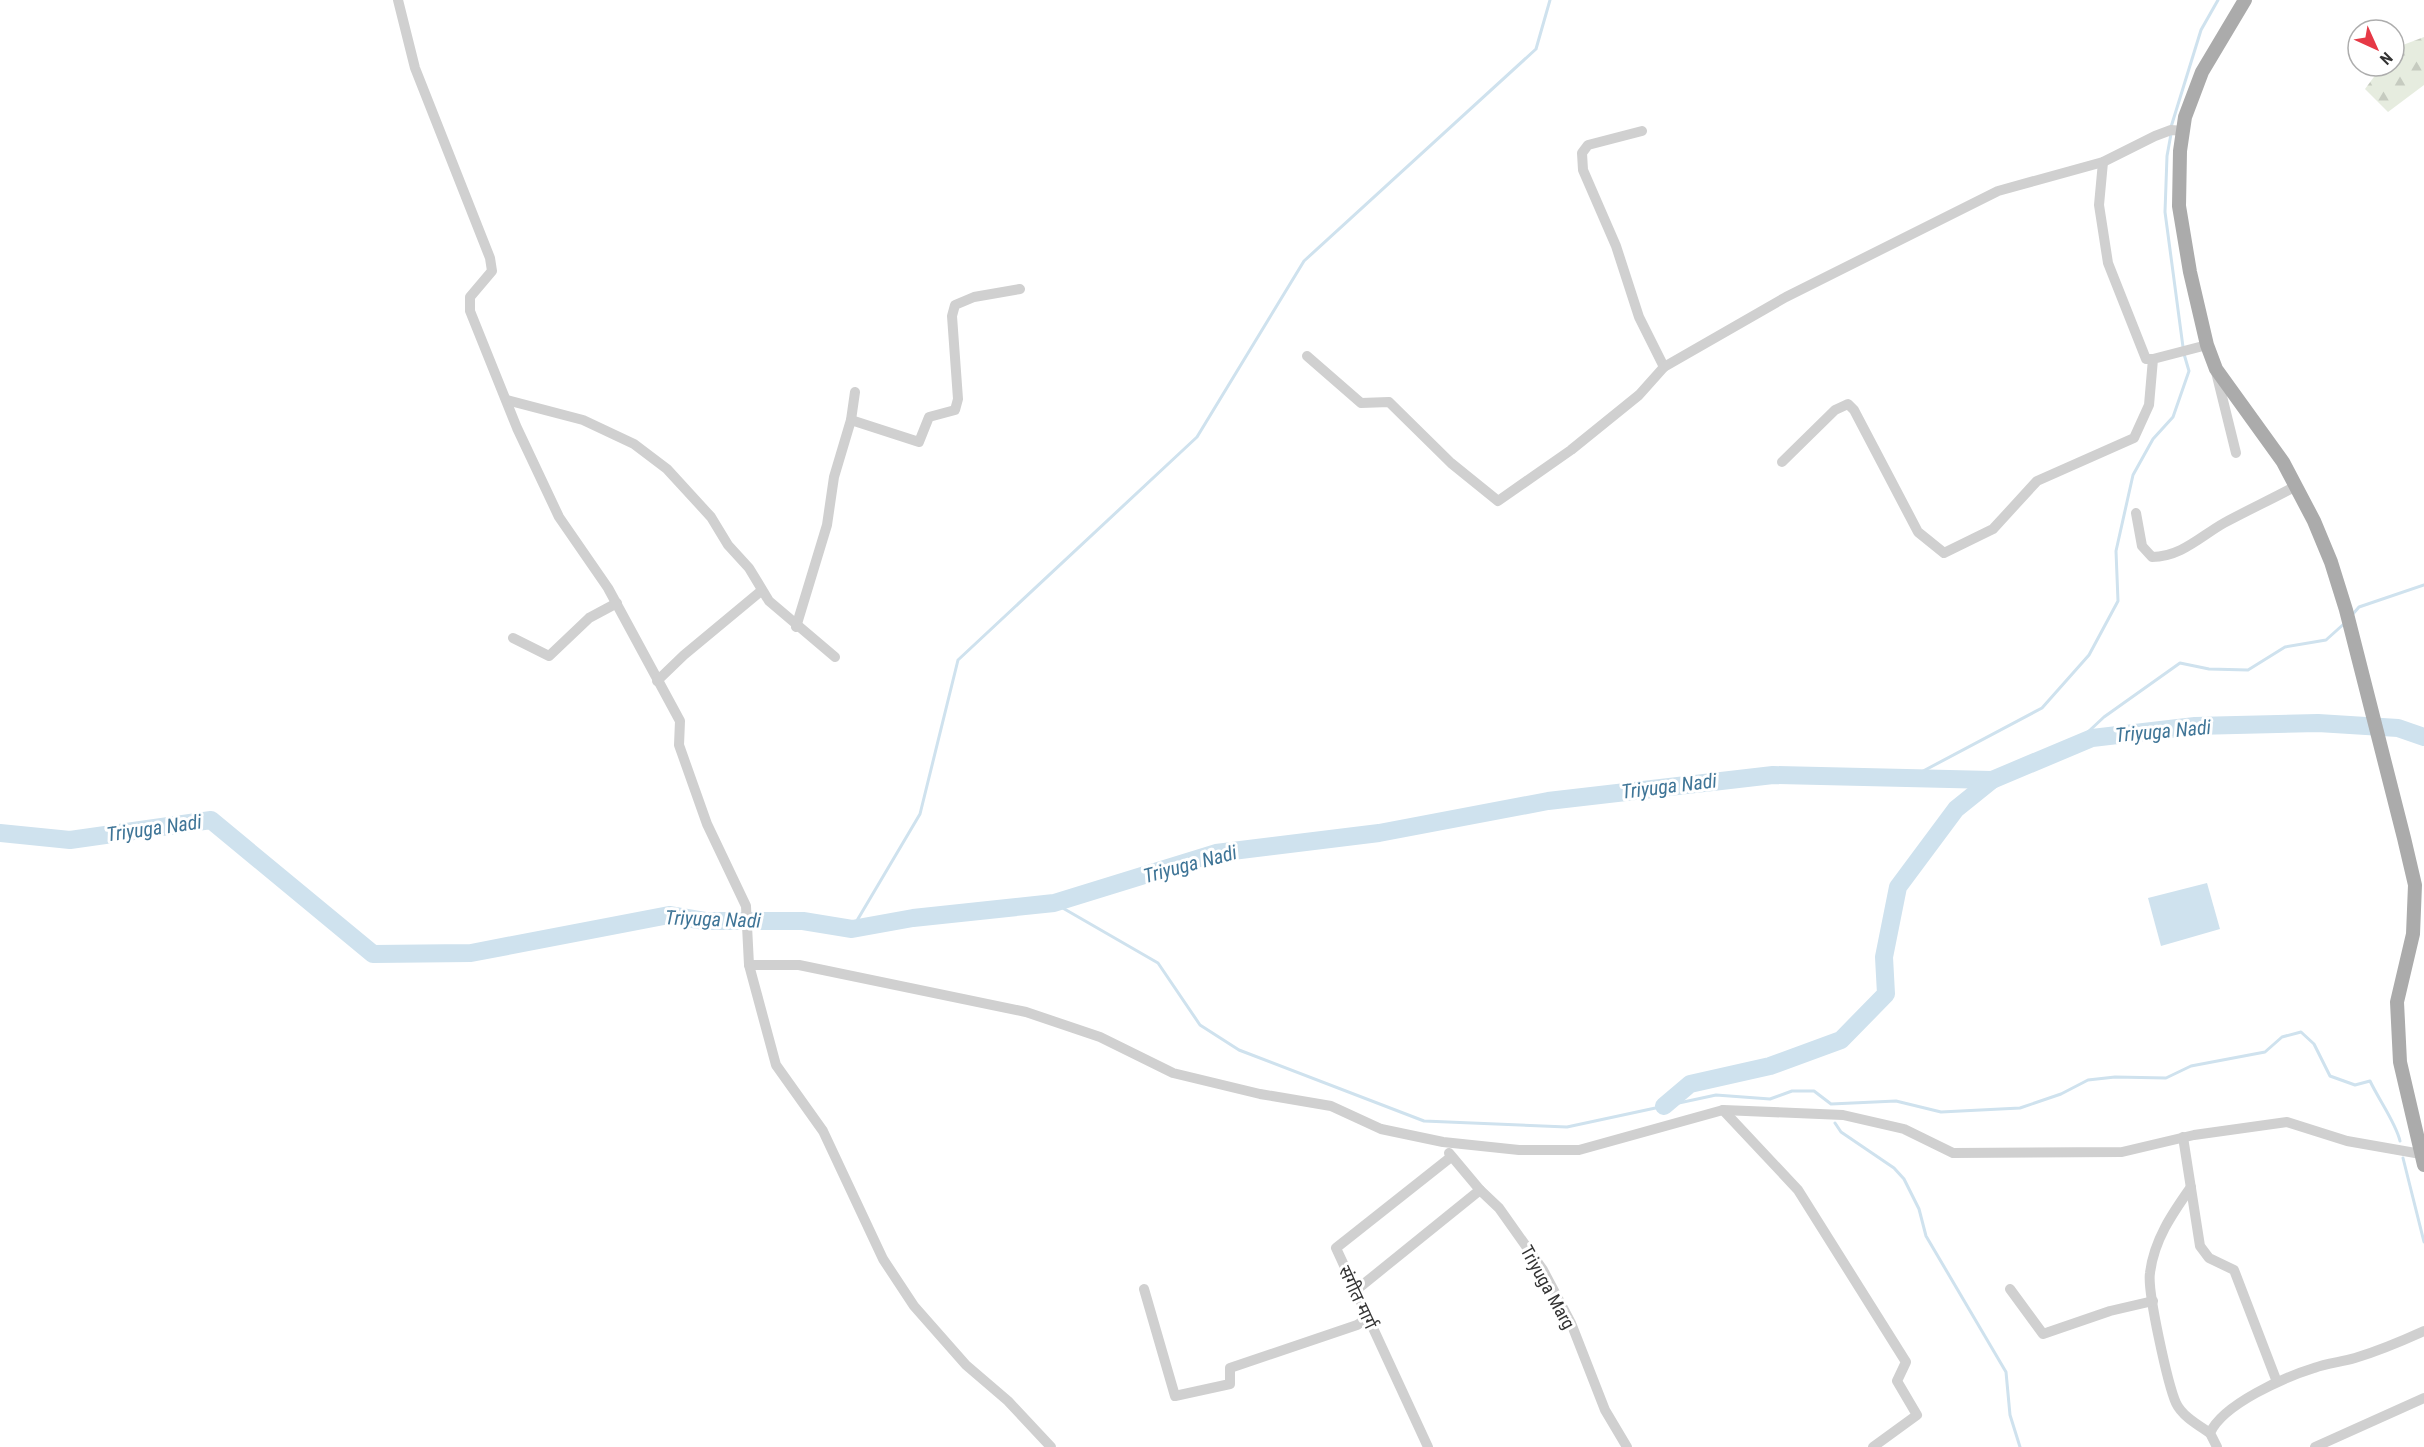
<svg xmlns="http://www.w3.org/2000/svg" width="2424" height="1447" font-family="'Roboto Condensed','Noto Sans Devanagari',sans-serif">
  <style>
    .forest { fill: url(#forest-firs) }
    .water { fill: #cfe2ee }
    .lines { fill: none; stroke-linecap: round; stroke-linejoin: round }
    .stream { stroke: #cfe2ee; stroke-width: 3 }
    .river { stroke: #cfe2ee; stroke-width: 18 }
    .minor { stroke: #d0d0d0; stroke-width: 10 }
    .major { stroke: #ababab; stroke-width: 14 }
    .labels { text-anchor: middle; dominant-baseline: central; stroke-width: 6; stroke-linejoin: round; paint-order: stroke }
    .street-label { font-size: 18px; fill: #333; stroke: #fff }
    .water-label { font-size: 20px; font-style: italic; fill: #3f7597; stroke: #fff }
  </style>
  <defs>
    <pattern id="forest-firs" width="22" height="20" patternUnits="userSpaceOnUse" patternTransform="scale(1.5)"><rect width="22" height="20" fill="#e6ecdf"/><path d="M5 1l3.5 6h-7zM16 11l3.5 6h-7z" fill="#c6cbc0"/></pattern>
  </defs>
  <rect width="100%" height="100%" fill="#fff"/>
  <polygon class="forest" points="2424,37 2424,85 2388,112 2365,89 2382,66 2394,66 2395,48"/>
  <polygon class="water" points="2207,883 2220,929 2161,946 2148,898"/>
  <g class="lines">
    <g class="stream">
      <polyline points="2171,127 2201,30 2218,0"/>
      <polyline points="2171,134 2167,156 2165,212 2183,347"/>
      <polyline points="2352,615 2359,607 2424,585"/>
      <polyline points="2074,745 2104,717 2180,663 2209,669 2248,670 2285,647 2326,640 2346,622"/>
      <polyline points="1910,778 2042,708 2089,655 2118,601 2116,551 2133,475 2153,439 2173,417 2189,371 2184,354"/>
      <path d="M 1054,903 L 1158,963 L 1200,1025 L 1239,1050 L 1424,1121 L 1567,1127 L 1716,1095 L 1770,1099 L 1792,1091 L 1814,1091 L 1831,1104 L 1896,1101 L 1941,1112 L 2020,1108 L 2061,1094 L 2088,1080 L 2115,1077 L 2166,1078 L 2191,1066 L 2265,1052 L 2282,1037 L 2301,1032 L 2314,1044 L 2330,1076 L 2355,1085 L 2370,1081 C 2379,1100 2396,1123 2400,1141"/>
      <polyline points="852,929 920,814 958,660 1197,437 1304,261 1536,49 1550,0"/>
      <polyline points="1835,1123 1841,1132 1894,1168 1904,1179 1919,1209 1926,1236 2006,1372 2010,1415 2020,1447"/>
      <polyline points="2403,1158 2424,1242"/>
    </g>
    <g class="river">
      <polyline points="0,833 70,840 211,820 373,954 471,953 669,915 705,921 803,921 852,929 913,918 1054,903 1216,853 1379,833 1548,801 1773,775 1992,780 2092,738 2195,726 2318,723 2398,728 2424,737"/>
      <polyline points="1664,1106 1690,1084 1770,1066 1841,1040 1886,994 1884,957 1898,887 1956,809 1992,780"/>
    </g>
    <g class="minor">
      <polyline points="398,0 415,68 490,258 492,271 470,297 470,311 517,428 559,517 608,588 680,721 679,745 707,824 746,906 749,965 776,1065 823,1131 883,1259 914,1306 966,1365 1008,1401 1051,1447"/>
      <polyline points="1642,131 1588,145 1582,153 1583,170 1616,246 1639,317 1664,367"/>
      <polyline points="2103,162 2099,205 2108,263 2146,359 2153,359"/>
      <polyline points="1307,356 1361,403 1389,402 1451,463 1498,501 1571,450 1639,395 1664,367 1786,297 1998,191 2103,162 2155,136 2171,130 2183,131"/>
      <polyline points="2216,372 2236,453"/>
      <polyline points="507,400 583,420 634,444 667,469 711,517 728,545 749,568 769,601 835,657"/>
      <polyline points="851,420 919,442 929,417 955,410 958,399 952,316 955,305 974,297 1020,289"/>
      <polyline points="1782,462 1835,410 1848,404 1854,410 1918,532 1944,553 1993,529 2037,481 2134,438 2149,405 2153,359 2207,345"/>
      <path d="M 2136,513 L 2142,546 L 2152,557 C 2181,557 2201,536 2224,523 C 2248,510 2272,499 2296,486"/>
      <polyline points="796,627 827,525 834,477 851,420 855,392"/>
      <polyline points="513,638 549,656 589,618 617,603"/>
      <polyline points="657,681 684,655 761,591"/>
      <polyline points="749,965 799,965 1026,1012 1100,1037 1173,1073 1260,1094 1331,1106 1381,1129 1443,1142 1519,1150 1579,1150 1723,1110 1843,1115 1904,1129 1953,1153 2122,1152 2194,1135 2287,1122 2347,1141 2421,1154"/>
      <polyline points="1723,1110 1798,1190 1906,1362 1897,1381 1917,1415 1873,1447"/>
      <polyline points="2183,1137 2200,1246 2209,1258 2234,1270 2277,1382"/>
      <polyline points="1449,1153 1480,1190 1499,1208 1543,1270 1571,1323 1605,1410 1627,1447"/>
      <path d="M 2191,1187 C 2172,1214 2154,1240 2150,1273 C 2147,1291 2168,1385 2176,1403 C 2182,1416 2198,1425 2210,1433"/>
      <polyline points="1144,1289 1175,1396 1230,1384 1230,1368 1357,1325 1368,1318"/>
      <polyline points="2010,1289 2043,1334 2110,1311 2153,1301"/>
      <polyline points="1355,1291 1480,1190"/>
      <polyline points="1428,1447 1336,1248 1451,1157"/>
      <path d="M 2217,1447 L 2210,1433 C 2223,1404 2285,1377 2314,1368 C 2327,1363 2342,1362 2355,1358 C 2378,1351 2402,1341 2424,1331"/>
      <polyline points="2315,1447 2424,1398"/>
    </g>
    <polyline class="major" points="2245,0 2202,72 2185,117 2180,151 2179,206 2190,272 2207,345 2216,369 2283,462 2314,521 2331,562 2346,610 2404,838 2415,885 2413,934 2397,1002 2400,1062 2424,1165"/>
  </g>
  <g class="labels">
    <g class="street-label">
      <text transform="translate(1548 1287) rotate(61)">Triyuga Marg</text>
      <text transform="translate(1358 1297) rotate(65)">संगीत मार्ग</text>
    </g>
    <g class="water-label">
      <text transform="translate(2163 731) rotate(-5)">Triyuga Nadi</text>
      <text transform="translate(1669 786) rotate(-7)">Triyuga Nadi</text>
      <text transform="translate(154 828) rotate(-8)">Triyuga Nadi</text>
      <text transform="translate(1190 864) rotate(-15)">Triyuga Nadi</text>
      <text transform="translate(713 919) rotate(2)">Triyuga Nadi</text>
    </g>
  </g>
  <g transform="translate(2376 48) rotate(135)"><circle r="28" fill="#ffffff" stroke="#adadad" stroke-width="1.5"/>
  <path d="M0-4.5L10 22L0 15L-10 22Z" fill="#e63946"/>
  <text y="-9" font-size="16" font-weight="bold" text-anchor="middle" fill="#333333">N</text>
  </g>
</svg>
